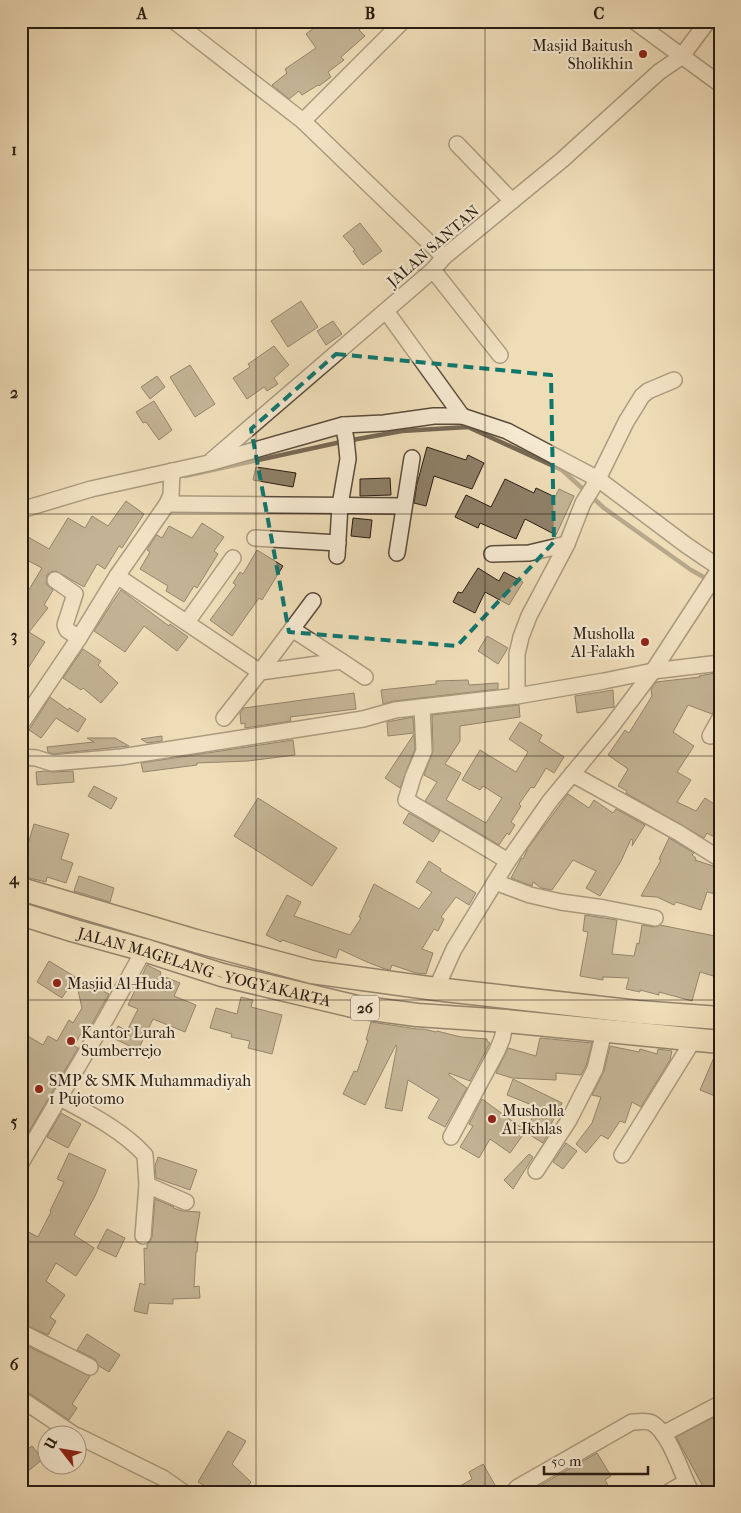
<svg xmlns="http://www.w3.org/2000/svg" width="741" height="1513" font-family="'IM FELL French Canon',serif">
  <style>
    .lines { fill: none; stroke-linecap: round; stroke-linejoin: round }
    .stream { stroke: #776854; stroke-width: 4.5 }
    .building { fill: #8f8068; stroke: #281c12 }
    .minor-casing { stroke: #5a4c3c; stroke-width: 18 }
    .highway-casing { stroke: #281c12; stroke-width: 25 }
    .minor { stroke: #f5e9d1; stroke-width: 15 }
    .highway { stroke: #efddb8; stroke-width: 22 }
    .marked { fill: none; stroke: #0f766e; stroke-width: 4; stroke-dasharray: 10 6; stroke-linejoin: round }
    .grid { fill: none; stroke: #281c12; stroke-width: 1; stroke-opacity: 0.55 }
    .poi-dot { fill: #8f2418; stroke: #f5e9d1; stroke-width: 2 }
    .labels { text-anchor: middle; dominant-baseline: central; stroke-width: 4.5; stroke-linejoin: round; paint-order: stroke }
    .shield { fill: #f5e9d1; stroke: #665a4b; stroke-width: 1 }
    .shield-label { font-size: 15px; font-weight: bold; fill: #281c12 }
    .poi-label { font-size: 16px; fill: #281c12; stroke: #f5e9d1; text-anchor: start }
    .street-label { font-size: 16px; fill: #281c12; stroke: #f5e9d1 }
    .neatline { fill: none; stroke: #281c12; stroke-width: 2 }
    .grid-label { font-size: 16px; text-anchor: middle; font-weight: bold; fill: #281c12 }
  </style>
  <rect width="100%" height="100%" fill="#efddb8"/>
  <filter id="stains"><feTurbulence type="fractalNoise" baseFrequency=".004" numOctaves="4"/><feColorMatrix values="0 0 0 0 .2 0 0 0 0 .09 0 0 0 0 .02 0 0 0 .5 -.17"/></filter>
  <radialGradient id="worn" r=".72"><stop offset=".6" stop-color="#630" stop-opacity="0"/><stop offset="1" stop-color="#630" stop-opacity=".3"/></radialGradient>
  <g class="lines">
    <polyline class="stream" points="185,476 341,442 402,431 468,427 562,470 604,508 691,570 720,586"/>
  </g>
  <g class="building">
    <polygon points="323,21 371,21 359,30 365,36 341,57 344,60 328,72 331,77 319,86 318,85 302,95 299,91 289,99 272,85 287,73 285,69 316,48 306,34"/>
    <polygon points="360,223 382,251 363,265 353,251 355,250 343,236"/>
    <polygon points="301,301 318,327 288,347 271,321"/>
    <polygon points="333,321 342,334 326,345 317,331"/>
    <polygon points="274,346 289,365 274,378 278,384 267,391 264,387 247,399 233,378 250,367 248,364"/>
    <polygon points="190,365 215,404 195,417 170,377"/>
    <polygon points="157,376 165,387 150,399 141,387"/>
    <polygon points="154,401 172,430 159,440 146,422 143,423 136,412"/>
    <polygon points="427,447 466,460 468,455 484,463 472,489 434,476 426,506 414,503 417,484"/>
    <polygon points="256,467 296,473 293,487 253,480"/>
    <polygon points="390,478 391,495 360,496 360,479"/>
    <polygon points="505,479 534,493 536,488 555,497 559,489 574,496 556,535 525,519 516,539 480,523 478,528 455,517 466,495 491,507"/>
    <polygon points="126,501 144,514 122,548 119,546 105,569 97,564 84,587 56,571 51,572 47,575 46,584 53,590 44,605 48,608 29,632 45,642 21,679 21,589 27,593 42,568 21,557 21,533 49,549 68,518 85,528 92,516 108,526"/>
    <polygon points="353,518 372,520 370,538 351,536"/>
    <polygon points="202,523 224,537 214,551 218,554 197,588 194,586 184,602 166,591 168,586 140,569 150,552 147,550 155,537 157,535 162,538 169,526 192,538"/>
    <polygon points="257,550 283,566 262,600 259,598 232,636 210,620 236,585 233,583 240,572 243,574"/>
    <polygon points="478,568 499,581 504,572 523,582 509,605 485,592 475,613 453,602 458,592 462,593"/>
    <polygon points="121,590 169,626 170,624 188,637 177,651 144,626 125,652 94,631 112,603"/>
    <polygon points="487,636 508,648 498,664 478,651"/>
    <polygon points="83,649 101,661 98,665 118,683 101,703 83,688 81,690 63,678"/>
    <polygon points="720,672 720,709 715,710 712,714 688,705 673,732 694,746 677,772 691,780 677,802 696,811 705,798 720,808 720,840 707,833 704,838 626,793 627,791 618,786 628,769 608,755 625,730 629,733 652,696 651,689 656,682 700,677 699,676"/>
    <polygon points="468,680 469,685 498,683 498,689 394,701 383,704 381,690 436,684 436,681"/>
    <polygon points="613,690 614,707 577,713 575,696"/>
    <polygon points="354,693 356,709 290,717 291,721 245,728 245,723 241,724 240,713 244,708"/>
    <polygon points="50,697 68,710 69,708 86,719 78,732 56,718 41,738 29,730"/>
    <polygon points="519,705 520,717 460,726 460,741 445,764 461,773 446,800 486,823 502,798 483,786 480,790 462,780 480,750 516,772 528,752 509,739 520,722 542,735 539,741 564,757 554,773 546,768 534,788 531,787 519,804 521,806 511,822 515,825 509,835 507,833 499,845 425,801 437,782 424,775 433,751 432,715"/>
    <polygon points="413,717 414,733 388,736 387,722"/>
    <polygon points="414,734 415,749 400,788 385,778"/>
    <polygon points="162,736 162,741 147,743 141,739"/>
    <polygon points="87,738 115,738 129,746 53,754 48,752 47,747 94,742"/>
    <polygon points="293,740 295,755 248,761 197,763 197,765 143,772 141,763"/>
    <polygon points="45,771 53,772 73,771 74,782 37,785 36,772"/>
    <polygon points="94,786 117,798 111,809 88,796"/>
    <polygon points="568,794 589,808 594,800 613,813 616,809 645,825 632,846 633,840 631,839 621,861 600,896 586,888 596,871 573,860 552,890 541,888 533,882 532,886 511,878 520,861 521,858 523,859 528,848"/>
    <polygon points="258,798 337,848 312,886 234,836"/>
    <polygon points="409,813 440,831 433,842 403,823"/>
    <polygon points="34,824 69,834 61,859 73,863 66,883 47,877 46,882 21,876 21,841 28,844"/>
    <polygon points="669,838 694,853 692,855 696,858 695,860 716,867 715,871 720,872 720,895 707,892 701,910 676,902 674,905 657,897 641,896 661,860 659,859"/>
    <polygon points="429,861 441,869 440,871 476,893 469,905 456,897 441,917 444,919 438,931 434,929 422,949 433,953 426,974 416,973 392,965 390,970 385,969 367,962 339,949 336,958 282,940 281,942 266,935 287,895 301,902 294,916 350,935 361,918 359,917 374,884 419,909 432,892 416,882"/>
    <polygon points="79,876 114,888 110,902 74,891"/>
    <polygon points="585,915 617,920 612,954 634,956 637,943 639,944 642,925 654,927 660,925 720,937 720,978 700,972 692,1001 659,992 659,995 640,990 640,992 626,989 629,978 603,977 603,980 580,976 588,932 583,931"/>
    <polygon points="49,961 92,987 96,981 105,986 103,991 109,994 89,1029 85,1027 74,1046 78,1048 24,1140 21,1138 21,1032 43,1045 48,1036 57,1041 69,1020 73,1023 82,1008 75,977 62,998 37,982"/>
    <polygon points="147,965 161,972 160,975 180,983 174,996 196,1005 185,1032 153,1019 138,1050 113,1038 118,1026 127,1031 138,1009 128,1005"/>
    <polygon points="241,997 253,1000 251,1007 282,1015 272,1054 248,1048 250,1041 231,1037 232,1034 210,1028 216,1008 237,1014"/>
    <polygon points="371,1022 417,1029 424,1029 436,1032 437,1031 461,1037 487,1039 487,1041 490,1043 470,1081 449,1073 449,1075 467,1088 445,1127 428,1118 439,1099 408,1080 402,1111 385,1108 397,1046 396,1045 365,1105 343,1094 354,1071 357,1072 368,1040 366,1040"/>
    <polygon points="540,1038 592,1043 586,1066 581,1075 556,1073 556,1080 512,1078 496,1073 508,1048 536,1056"/>
    <polygon points="610,1046 639,1052 640,1049 657,1054 658,1049 672,1051 670,1060 641,1107 632,1102 625,1123 620,1121 608,1139 601,1135 586,1153 576,1144 592,1123 601,1097 592,1095 604,1071"/>
    <polygon points="715,1055 720,1055 720,1098 700,1090"/>
    <polygon points="513,1079 562,1103 549,1128 551,1129 543,1143 525,1132 510,1153 490,1139 479,1158 460,1147 473,1126 469,1124 482,1099 526,1131 537,1107 507,1095"/>
    <polygon points="61,1113 81,1124 68,1148 47,1137"/>
    <polygon points="566,1143 577,1151 563,1169 553,1162"/>
    <polygon points="69,1153 106,1170 95,1196 74,1235 94,1248 76,1276 56,1263 46,1281 65,1295 50,1317 56,1321 48,1335 21,1323 21,1228 38,1237 51,1212 50,1211 64,1182 57,1179"/>
    <polygon points="529,1154 533,1157 513,1189 504,1180"/>
    <polygon points="158,1157 197,1170 190,1190 156,1178 155,1166"/>
    <polygon points="155,1199 174,1207 173,1208 183,1211 200,1212 195,1242 198,1242 197,1252 196,1252 194,1287 199,1286 200,1298 173,1299 173,1304 149,1303 147,1314 134,1311 140,1283 145,1285 144,1248 147,1249 147,1244 150,1242 152,1237"/>
    <polygon points="107,1229 125,1238 116,1257 97,1248"/>
    <polygon points="87,1334 120,1355 109,1372 99,1366 95,1359 77,1350"/>
    <polygon points="21,1343 90,1376 72,1404 77,1408 69,1420 26,1391 21,1390"/>
    <polygon points="716,1416 720,1422 720,1492 706,1492 676,1437"/>
    <polygon points="228,1431 246,1441 232,1464 251,1482 243,1492 215,1492 198,1482"/>
    <polygon points="32,1446 43,1459 28,1471 21,1462 21,1454"/>
    <polygon points="597,1453 611,1476 605,1480 612,1492 529,1492"/>
    <polygon points="483,1464 499,1492 450,1492 472,1479 469,1472"/>
  </g>
  <g class="lines">
    <g class="minor-casing">
      <g id="minor">
        <polyline points="174,21 303,121"/>
        <polyline points="403,21 303,121 444,257"/>
        <polyline points="634,21 720,84"/>
        <polyline points="457,144 512,201"/>
        <polyline points="433,270 500,355"/>
        <polyline points="386,311 462,416"/>
        <polyline points="212,460 433,270 444,257 562,160 659,72 681,57 708,21"/>
        <polyline points="167,504 404,506"/>
        <polyline points="21,510 91,489 209,463 343,425 384,423 434,416 462,416 507,431 598,479 686,545 720,568 653,671 611,727 550,801 508,861 454,949 436,989"/>
        <polyline points="255,538 338,543"/>
        <polyline points="397,553 412,458"/>
        <polyline points="492,554 529,553 567,544"/>
        <polyline points="337,556 340,505 348,459 346,439 343,425"/>
        <polyline points="117,576 260,672 341,661 365,677"/>
        <polyline points="55,580 75,594 65,625 67,630 79,638"/>
        <polyline points="187,622 233,558"/>
        <polyline points="292,629 341,661"/>
        <polyline points="517,696 517,654 521,637 529,616 567,544 583,503 598,479 626,422 642,396 648,391 674,380"/>
        <polyline points="422,707 424,751 413,777 406,800 508,861"/>
        <polyline points="224,718 260,672 313,601"/>
        <polyline points="21,724 79,638 117,576 167,504 171,495 172,471"/>
        <polyline points="710,736 720,718"/>
        <polyline points="21,757 36,758 52,763 121,757 363,719 395,710 517,696 604,681 653,671 720,663"/>
        <polyline points="572,774 679,833 717,857"/>
        <polyline points="495,882 530,895 561,902 604,908 655,918"/>
        <path d="M 60,1098 C 90,1114 122,1130 145,1155 L 147,1185 L 143,1236"/>
        <polyline points="451,1137 497,1051 502,1039 506,1021"/>
        <polyline points="622,1155 694,1039"/>
        <polyline points="21,1163 107,1017 144,950"/>
        <polyline points="536,1171 569,1120 595,1069 604,1031"/>
        <polyline points="147,1185 186,1202"/>
        <polyline points="21,1332 90,1367"/>
        <polyline points="21,1399 76,1436"/>
        <polyline points="663,1434 716,1406 720,1405"/>
        <polyline points="78,1436 163,1478 183,1492"/>
        <path d="M 513,1492 L 518,1487 L 632,1422 C 638,1422 647,1420 652,1423 C 670,1433 681,1473 691,1492"/>
        <polyline points="669,1492 686,1482"/>
      </g>
    </g>
    <g class="highway-casing">
      <g id="highway">
        <polyline points="21,889 196,941 312,972 436,989 638,1012 720,1018"/>
        <path id="s1" d="M 21,914 L 75,931 L 144,950 L 222,975 L 357,1007 L 417,1015 L 506,1021 L 720,1042"/>
      </g>
    </g>
    <use href="#minor" class="minor"/>
    <use href="#highway" class="highway"/>
  </g>
  <path d="M0 0H741V1513H0ZM 336,354 L 551,375 L 554,542 L 457,646 L 289,632 L 251,429 Z" fill="#efddb8" fill-opacity=".55" fill-rule="evenodd"/>
  <path class="marked" d="M 336,354 L 551,375 L 554,542 L 457,646 L 289,632 L 251,429 Z"/>
  <path class="grid" d="M 256,21 L 256,1492M 485,21 L 485,1492M 21,270 L 720,270M 21,514 L 720,514M 21,756 L 720,756M 21,1000 L 720,1000M 21,1242 L 720,1242"/>
  <g class="poi-dot">
    <circle cx="643" cy="54" r="5"/>
    <circle cx="645" cy="642" r="5"/>
    <circle cx="57" cy="983" r="5"/>
    <circle cx="71" cy="1041" r="5"/>
    <circle cx="39" cy="1089" r="5"/>
    <circle cx="492" cy="1119" r="5"/>
  </g>
  <g class="labels">
    <rect class="shield" x="351" y="995.5" width="28" height="25" rx="4"/>
    <g class="shield-label">
      <text x="365" y="1008">26</text>
    </g>
    <g class="poi-label">
      <text x="633" y="45" text-anchor="end">Masjid Baitush<tspan x="633" dy="18">Sholikhin</tspan></text>
      <text x="635" y="633" text-anchor="end">Musholla<tspan x="635" dy="18">Al-Falakh</tspan></text>
      <text x="67" y="983">Masjid Al-Huda</text>
      <text x="81" y="1032">Kantor Lurah<tspan x="81" dy="18">Sumberrejo</tspan></text>
      <text x="49" y="1080">SMP &amp; SMK Muhammadiyah<tspan x="49" dy="18">1 Pujotomo</tspan></text>
      <text x="502" y="1110">Musholla<tspan x="502" dy="18">Al-Ikhlas</tspan></text>
    </g>
    <g class="street-label">
      <text transform="translate(433 246) rotate(-41)">JALAN SANTAN</text>
      <text stroke="none"><textPath href="#s1" startOffset="191">JALAN MAGELANG - YOGYAKARTA</textPath></text>
    </g>
  </g>
  <rect width="741" height="1513" fill="none" stroke="#efddb8" stroke-width="55"/>
  <g transform="translate(62 1450) rotate(301)"><circle r="24" fill="#f5e9d1" stroke="#a39785"/>
  <path d="M0-4L9 19L0 12L-9 19Z" fill="#8f2418"/>
  <text y="-8" font-size="14" font-weight="bold" text-anchor="middle" fill="#281c12">U</text>
  </g>
  <path d="M544 1466v8h104v-8" fill="none" stroke="#281c12" stroke-width="2.5"/>
  <text x="551" y="1466" font-size="15" fill="#281c12" stroke="#f5e9d1" stroke-width="4" paint-order="stroke">50 m</text>
  <rect x="28" y="28" width="686" height="1458" class="neatline"/>
  <g class="grid-label">
    <text x="142" y="19">A</text>
    <text x="370" y="19">B</text>
    <text x="599" y="19">C</text>
    <text x="14" y="155">1</text>
    <text x="14" y="398">2</text>
    <text x="14" y="641">3</text>
    <text x="14" y="884">4</text>
    <text x="14" y="1127">5</text>
    <text x="14" y="1370">6</text>
  </g>
  <rect width="100%" height="100%" filter="url(#stains)"/>
  <rect width="100%" height="100%" fill="url(#worn)"/>
</svg>
